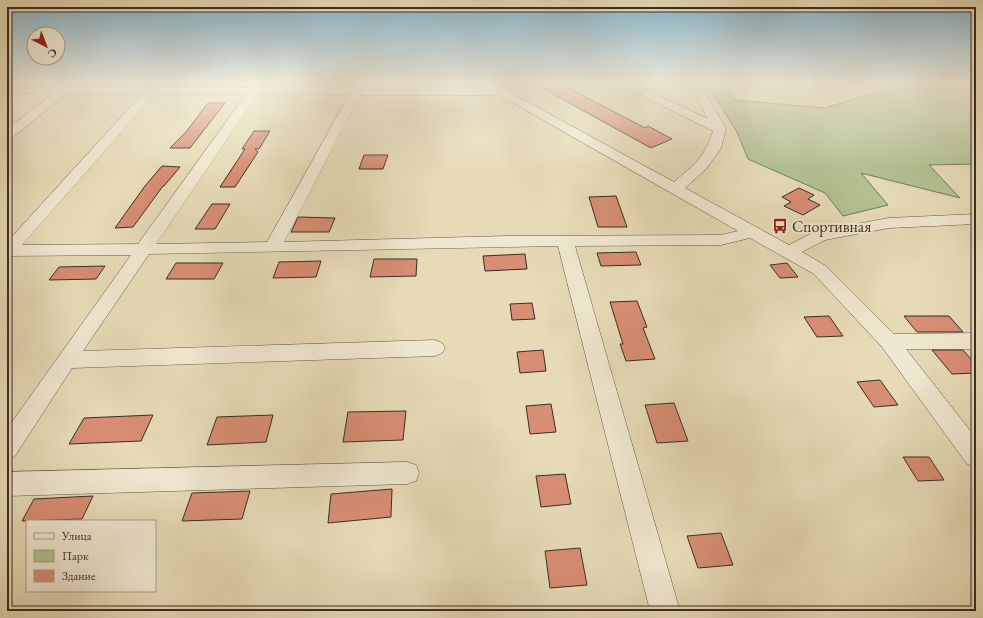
<svg xmlns="http://www.w3.org/2000/svg" width="983" height="618" font-family="'EB Garamond',serif">
  <style>
    .green { fill: #b2c191; stroke: #76775c }
    .building { fill: #d88e74; stroke: #3a2d27 }
    .lines { fill: none; stroke-linecap: round; stroke-linejoin: round }
    .minor-casing { stroke: #65584b; stroke-width: 1 }
    .minor { fill: #efe8d0; fill-rule: evenodd }
    .labels { text-anchor: middle; dominant-baseline: central; stroke-width: 4; stroke-linejoin: round; paint-order: stroke }
    .poi-label { font-size: 16px; fill: #3a2d27; stroke: #efe8d0; text-anchor: start }
  </style>
  <rect width="100%" height="100%" fill="#e6dbb6"/>
  <filter id="stains"><feTurbulence type="fractalNoise" baseFrequency=".005" numOctaves="4"/><feColorMatrix values="0 0 0 0 .2 0 0 0 0 .09 0 0 0 0 .02 0 0 0 .5 -.17"/></filter>
  <radialGradient id="worn" r=".72"><stop offset=".6" stop-color="#630" stop-opacity="0"/><stop offset="1" stop-color="#630" stop-opacity=".3"/></radialGradient>
  <polygon class="green" points="706,83 724,83 734,100 825,108 880,91 883,83 976,83 976,164 929,165 960,198 861,173 888,205 843,216 825,193 748,159 737,132"/>
  <g class="building">
    <polygon points="561,84 645,128 648,126 672,139 651,148 544,89"/>
    <polygon points="208,103 225,103 190,148 170,148 186,132"/>
    <polygon points="254,131 270,131 259,149 255,149 258,152 235,187 220,187 245,149 242,149"/>
    <polygon points="364,155 388,155 383,169 359,169"/>
    <polygon points="162,166 180,167 164,186 163,186 133,227 115,228 145,186"/>
    <polygon points="799,188 814,195 808,199 820,205 803,215 784,206 791,202 782,197"/>
    <polygon points="616,196 627,227 598,227 589,197"/>
    <polygon points="212,204 230,204 215,229 195,229"/>
    <polygon points="298,217 335,218 329,232 291,232"/>
    <polygon points="636,252 641,265 601,266 597,253"/>
    <polygon points="525,254 527,269 485,271 483,256"/>
    <polygon points="374,259 417,259 416,276 370,277"/>
    <polygon points="321,261 316,277 273,278 279,262"/>
    <polygon points="176,263 223,263 214,279 166,279"/>
    <polygon points="787,263 798,277 780,278 770,265"/>
    <polygon points="105,266 96,279 49,280 59,267"/>
    <polygon points="637,301 647,327 643,328 655,359 626,361 620,344 623,344 610,302"/>
    <polygon points="532,303 535,319 512,320 510,304"/>
    <polygon points="829,316 843,336 817,337 804,317"/>
    <polygon points="904,316 949,316 963,332 917,332"/>
    <polygon points="543,350 546,371 520,373 517,352"/>
    <polygon points="932,350 963,350 976,365 976,373 952,374"/>
    <polygon points="880,380 898,405 874,407 857,382"/>
    <polygon points="674,403 688,441 657,443 645,405"/>
    <polygon points="551,404 556,432 530,434 526,406"/>
    <polygon points="406,411 403,440 343,442 348,412"/>
    <polygon points="153,415 141,441 69,444 84,418"/>
    <polygon points="273,415 266,442 207,445 217,417"/>
    <polygon points="903,457 929,457 944,480 918,481"/>
    <polygon points="565,474 571,504 541,507 536,476"/>
    <polygon points="392,489 391,517 328,523 331,494"/>
    <polygon points="250,491 242,519 182,521 192,493"/>
    <polygon points="93,496 82,519 22,521 34,499"/>
    <polygon points="721,533 733,565 698,568 687,536"/>
    <polygon points="580,548 587,585 550,588 545,551"/>
  </g>
  <g class="lines">
    <g class="minor-casing">
      <g id="minor">
        <path d="M 254,83 L 265,83 L 262,88 L 486,88 L 478,83 L 493,83 L 674,182 C 695,164 704,158 713,131 L 617,83 L 632,83 L 708,119 L 689,83 L 700,83 L 726,129 L 721,148 L 706,169 L 685,188 L 789,245 L 814,232 L 889,218 L 976,214 L 976,224 L 889,228 L 825,240 L 802,252 L 826,266 L 894,334 L 976,333 L 976,349 L 906,349 L 976,438 L 976,467 L 967,464 L 882,347 L 814,274 L 750,238 L 721,245 L 575,246 L 680,611 L 650,611 L 558,246 L 149,254 L 83,351 L 435,340 L 442,343 L 445,348 L 442,353 L 435,356 L 72,368 L 15,456 L 7,460 L 7,429 L 131,255 L 7,256 L 7,242 L 142,94 L 66,94 L 12,138 L 7,139 L 7,129 L 52,94 L 9,93 L 7,93 L 7,87 L 251,88 ZM 155,94 L 246,94 L 138,244 L 22,245 ZM 258,94 L 349,95 L 267,242 L 156,244 ZM 360,95 L 499,95 L 738,231 L 721,235 L 507,236 L 284,242 Z"/>
        <polygon points="407,462 416,465 419,473 416,481 407,484 7,496 7,472"/>
      </g>
    </g>
    <use href="#minor" class="minor"/>
  </g>
  <linearGradient id="sky" x2="0" y2="1"><stop stop-color="#87b7d1"/><stop offset="0.49" stop-color="#f4efde"/><stop offset="1" stop-color="#f4efde" stop-opacity="0"/></linearGradient>
  <rect width="983" height="170" fill="url(#sky)"/>
  <defs>
    <g id="bus-bare" transform="scale(1.2)"><path d="M-5-6H5V4H4V6H2V4H-2V6H-4V4H-5ZM-3.5-4V0h7V-4ZM-3.5 1.2v1.5H-2V1.2ZM2 1.2v1.5H3.5V1.2Z" fill="#8f2418" stroke="#efe8d0" stroke-width="2.5" paint-order="stroke"/></g>
  </defs>
  <g fill-rule="evenodd">
    <use href="#bus-bare" x="780" y="226"/>
  </g>
  <g class="labels">
    <g class="poi-label">
      <text x="792" y="226">Спортивная</text>
    </g>
  </g>
  <rect width="983" height="618" fill="none" stroke="#e6dbb6" stroke-width="24"/>
  <rect x="8" y="8" width="967" height="602" fill="none" stroke="#3a2d27" stroke-width="2"/>
  <rect x="12" y="12" width="959" height="594" fill="none" stroke="#3a2d27"/>
  <rect x="26" y="520" width="130" height="72" fill="#efe8d0" stroke="#a79d8c"/>
  <rect x="34" y="533" width="20" height="6" fill="#efe8d0" stroke="#a79d8c"/>
  <text x="62" y="540" font-size="12" fill="#3a2d27">Улица</text>
  <rect x="34" y="550" width="20" height="12" fill="#b2c191" stroke="#a79d8c"/>
  <text x="62" y="560" font-size="12" fill="#3a2d27">Парк</text>
  <rect x="34" y="570" width="20" height="12" fill="#d88e74" stroke="#a79d8c"/>
  <text x="62" y="580" font-size="12" fill="#3a2d27">Здание</text>
  <g transform="translate(46 46) rotate(138)"><circle r="19" fill="#efe8d0" stroke="#a79d8c"/>
  <path d="M0-3L7 15L0 10L-7 15Z" fill="#8f2418"/>
  <text y="-6" font-size="11" font-weight="bold" text-anchor="middle" fill="#3a2d27">С</text>
  </g>
  <rect width="100%" height="100%" filter="url(#stains)"/>
  <rect width="100%" height="100%" fill="url(#worn)"/>
</svg>
